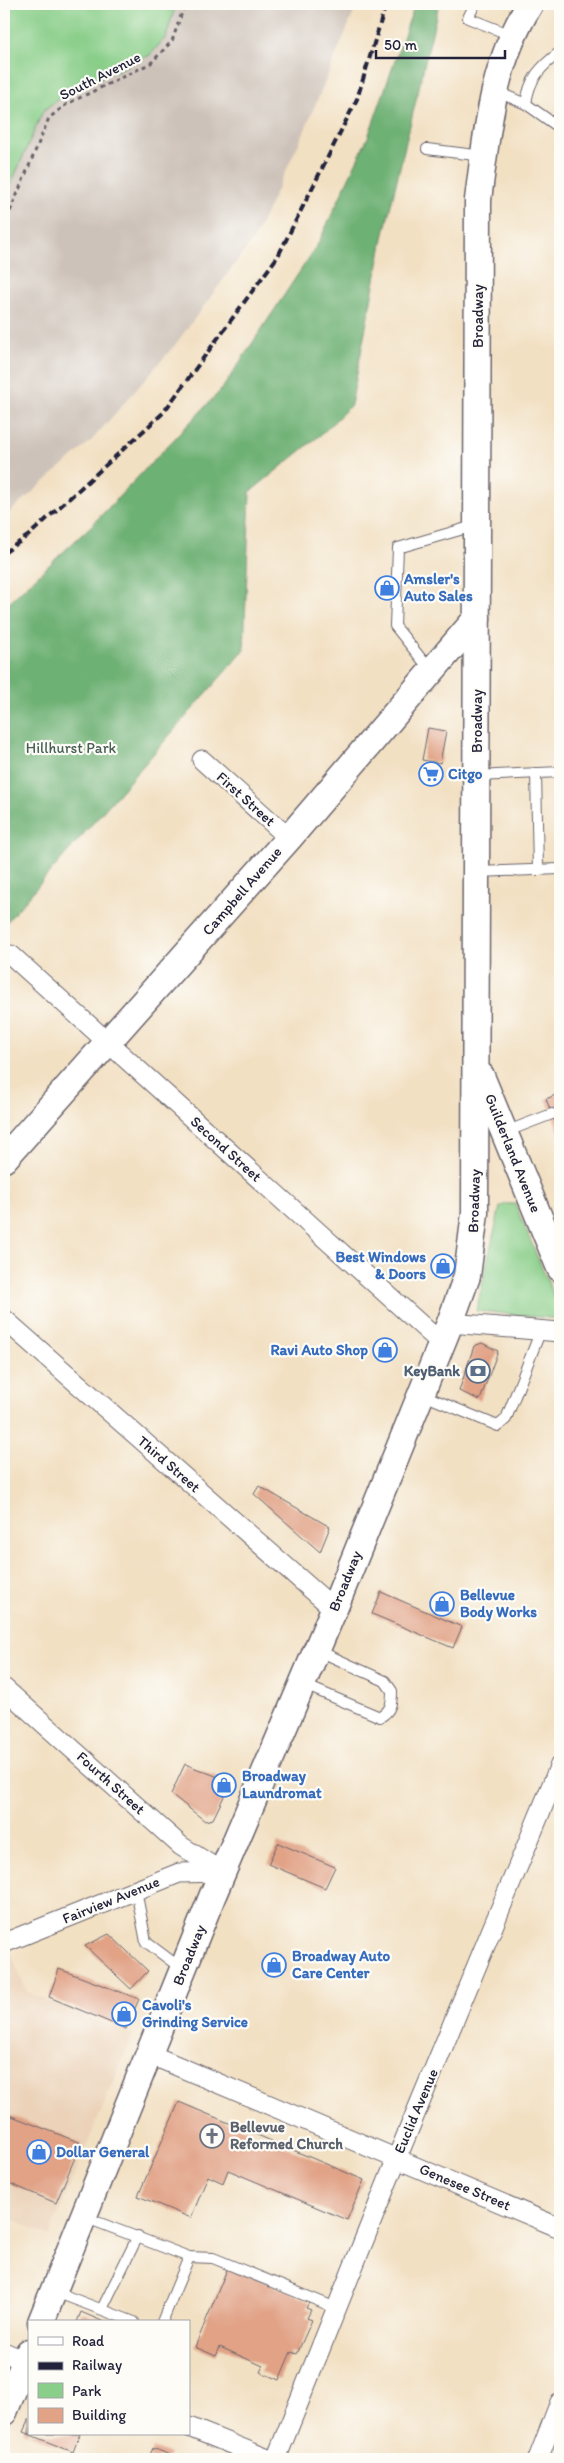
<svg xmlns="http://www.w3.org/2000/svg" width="564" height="2463" font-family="Itim,sans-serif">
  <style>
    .built { fill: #ebd2b8 }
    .industrial { fill: #cdc2b9 }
    .green { fill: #89ce89; stroke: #567862 }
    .forest { fill: #6eb175; stroke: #486a58 }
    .building { fill: #e1a286 }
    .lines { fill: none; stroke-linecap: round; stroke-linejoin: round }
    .lane-casing { stroke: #6b646b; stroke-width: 12 }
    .street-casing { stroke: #6b646b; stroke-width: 21 }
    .secondary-casing { stroke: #6b646b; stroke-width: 29 }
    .path { stroke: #6b646b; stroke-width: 3; stroke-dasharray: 4 4; stroke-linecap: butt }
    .lane { stroke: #fff; stroke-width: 10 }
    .street { stroke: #fff; stroke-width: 19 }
    .secondary { stroke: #fff; stroke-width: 26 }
    .rail { stroke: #22223b; stroke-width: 4; stroke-dasharray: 8 4; stroke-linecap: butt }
    .labels { text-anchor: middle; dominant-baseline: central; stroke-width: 4.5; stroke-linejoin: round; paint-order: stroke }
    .street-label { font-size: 15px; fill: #22223b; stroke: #fdfcf7 }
    .shop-label { font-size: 15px; font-weight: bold; fill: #366cbe; stroke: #fdfcf7; text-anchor: start }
    .park-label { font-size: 15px; fill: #465e56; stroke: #fdfcf7 }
    .service-label { font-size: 15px; font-weight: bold; fill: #4e5e75; stroke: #fdfcf7; text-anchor: end }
    .worship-label { font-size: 15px; font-weight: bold; fill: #5b616d; stroke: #fdfcf7; text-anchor: start }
  </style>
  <rect width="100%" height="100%" fill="#fdfcf7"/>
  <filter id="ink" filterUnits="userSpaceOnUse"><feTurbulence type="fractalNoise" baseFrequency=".02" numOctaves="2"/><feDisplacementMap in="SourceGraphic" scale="10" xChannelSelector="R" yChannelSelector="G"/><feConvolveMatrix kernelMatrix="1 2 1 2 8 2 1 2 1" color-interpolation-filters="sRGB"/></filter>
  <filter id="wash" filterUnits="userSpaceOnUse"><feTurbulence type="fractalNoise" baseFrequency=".0096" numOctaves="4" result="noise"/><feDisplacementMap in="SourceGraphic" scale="20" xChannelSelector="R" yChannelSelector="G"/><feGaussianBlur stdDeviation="1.12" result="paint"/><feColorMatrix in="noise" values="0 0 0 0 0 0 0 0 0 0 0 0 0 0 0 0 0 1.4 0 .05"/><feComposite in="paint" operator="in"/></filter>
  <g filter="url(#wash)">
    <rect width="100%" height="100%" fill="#f2e0c3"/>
    <polygon class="built" points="11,1954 27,1992 133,2034 49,2236 4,2215 4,1957"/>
    <polygon class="industrial" points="4,4 356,4 354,12 301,139 254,238 175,345 91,441 4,517"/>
    <g class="green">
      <polygon points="4,4 176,4 166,37 150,55 62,96 43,111 7,193 4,195"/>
      <polygon points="506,1204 515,1204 560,1310 560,1319 476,1311 500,1207"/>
    </g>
    <polygon class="forest" points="415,4 439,4 383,238 351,405 324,432 250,492 244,650 4,925 4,607 91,526 222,389 318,244 368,137"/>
    <g id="blocks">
      <g class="building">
        <polygon points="428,728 446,731 440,763 422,760"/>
        <polygon points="560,1093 560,1134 546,1099"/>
        <polygon points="482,1343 498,1351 480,1400 459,1391 474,1346"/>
        <polygon points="259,1486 330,1527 320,1552 254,1494"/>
        <polygon points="381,1592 462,1627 453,1648 372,1614"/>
        <polygon points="185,1764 231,1782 213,1819 205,1821 171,1794"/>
        <polygon points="278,1843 335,1867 325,1888 268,1864"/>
        <polygon points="109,1934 148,1971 131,1989 85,1946"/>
        <polygon points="59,1969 139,1999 126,2029 49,1997"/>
        <polygon points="179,2102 364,2180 347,2220 228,2170 223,2183 208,2176 191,2218 138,2196"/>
        <polygon points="4,2113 81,2143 56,2203 4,2181"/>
        <polygon points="228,2267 310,2301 306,2308 311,2310 307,2318 312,2320 297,2354 291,2352 279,2380 260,2372 263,2366 220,2347 216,2356 195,2347"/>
        <polygon points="81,2312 104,2322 77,2322"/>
        <polygon points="29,2419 29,2434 80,2434 73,2452 23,2432"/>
        <polygon points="153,2448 170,2455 168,2459 148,2459"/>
      </g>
    </g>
  </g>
  <g filter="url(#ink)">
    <use href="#blocks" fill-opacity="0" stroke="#6b646b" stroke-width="1"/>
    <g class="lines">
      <g class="lane-casing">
        <g id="lane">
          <polyline points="475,4 468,18 513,36"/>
          <polyline points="495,91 526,104 560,128"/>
          <path d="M 526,104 C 529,79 540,67 560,52"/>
          <polyline points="427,149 483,156"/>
          <polyline points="431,671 395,626 398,548 477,525"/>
          <polyline points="536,773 538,870"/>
          <polyline points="477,776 560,772"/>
          <polyline points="478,872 560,869"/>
          <polyline points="505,1132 552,1114"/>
          <polyline points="421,1394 498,1426 506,1419 541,1330"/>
          <path d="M 302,1684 L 380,1717 C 391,1711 392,1703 392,1691 L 385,1681 L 317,1650"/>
          <polyline points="136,1890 146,1942 182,1969"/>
          <polyline points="84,2217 189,2257 213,2258 336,2308"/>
          <polyline points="53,2291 134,2322"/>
          <polyline points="102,2309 138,2236"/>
          <polyline points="162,2322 189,2257"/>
        </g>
      </g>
      <g class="street-casing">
        <g id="street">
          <polyline points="202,760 289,838"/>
          <polyline points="11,955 441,1343"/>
          <polyline points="4,1319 334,1609"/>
          <polyline points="450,1323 560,1332"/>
          <polyline points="4,1688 181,1846 222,1872"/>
          <polyline points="4,1943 179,1873 222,1872"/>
          <polyline points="149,2054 560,2228"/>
          <polyline points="4,2352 29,2363"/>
          <polyline points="189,2427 268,2459"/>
          <polyline points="276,2459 397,2158 560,1765"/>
          <polyline points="538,2459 560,2402"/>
        </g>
      </g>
      <g class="secondary-casing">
        <g id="secondary">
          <polyline points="481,1076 560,1268"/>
          <polyline points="4,1159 289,838 477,618"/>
          <path d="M 41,2322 L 212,1897 L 334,1609 L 450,1323 L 467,1276 L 475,1213 L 478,200 C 487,131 492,65 530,4"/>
          <polyline points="4,2412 29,2352"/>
        </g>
      </g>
      <polyline class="path" points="4,226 49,118 67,104 151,63 172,41 185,4"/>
      <use href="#lane" class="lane"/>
      <use href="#street" class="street"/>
      <use href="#secondary" class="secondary"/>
      <polyline class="rail" points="4,553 29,535 163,413 278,256 357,99 386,4"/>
    </g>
  </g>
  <defs>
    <g id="shop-ring" transform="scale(1.25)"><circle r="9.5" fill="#fdfcf7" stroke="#3f7fe0" stroke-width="1.5"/><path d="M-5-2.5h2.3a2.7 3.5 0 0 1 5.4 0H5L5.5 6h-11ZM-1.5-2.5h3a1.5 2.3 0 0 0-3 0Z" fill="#3f7fe0"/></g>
    <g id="supermarket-ring" transform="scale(1.25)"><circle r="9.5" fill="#fdfcf7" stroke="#3f7fe0" stroke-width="1.5"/><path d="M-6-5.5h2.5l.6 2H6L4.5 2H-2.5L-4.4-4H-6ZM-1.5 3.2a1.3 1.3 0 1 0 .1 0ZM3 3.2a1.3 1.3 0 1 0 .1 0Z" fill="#3f7fe0"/></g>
    <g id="bank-ring" transform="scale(1.25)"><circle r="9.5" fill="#fdfcf7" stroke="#5c6f8a" stroke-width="1.5"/><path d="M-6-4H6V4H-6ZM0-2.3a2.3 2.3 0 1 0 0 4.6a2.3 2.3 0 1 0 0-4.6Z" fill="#5c6f8a"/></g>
    <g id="church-ring" transform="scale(1.25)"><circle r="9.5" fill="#fdfcf7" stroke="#6b7280" stroke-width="1.5"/><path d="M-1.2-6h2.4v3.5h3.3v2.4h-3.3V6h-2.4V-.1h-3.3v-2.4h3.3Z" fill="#6b7280"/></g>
  </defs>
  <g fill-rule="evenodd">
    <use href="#shop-ring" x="387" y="588"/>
    <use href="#supermarket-ring" x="431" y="774"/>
    <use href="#shop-ring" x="443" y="1266"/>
    <use href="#shop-ring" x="385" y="1350"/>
    <use href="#bank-ring" x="478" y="1371"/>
    <use href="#shop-ring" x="442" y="1604"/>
    <use href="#shop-ring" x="224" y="1785"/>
    <use href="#shop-ring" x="274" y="1965"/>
    <use href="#shop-ring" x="124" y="2014"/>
    <use href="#church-ring" x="212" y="2136"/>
    <use href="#shop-ring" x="39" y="2152"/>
  </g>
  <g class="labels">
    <g class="street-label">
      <text transform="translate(100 76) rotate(-27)">South Avenue</text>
      <text transform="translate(478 316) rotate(-90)">Broadway</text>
      <text transform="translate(477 721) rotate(-90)">Broadway</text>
      <text transform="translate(246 799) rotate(42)">First Street</text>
      <text transform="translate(242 891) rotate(-49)">Campbell Avenue</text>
      <text transform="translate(226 1149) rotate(42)">Second Street</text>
      <text transform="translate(513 1153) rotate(68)">Guilderland Avenue</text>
      <text transform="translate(474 1201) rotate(-88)">Broadway</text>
      <text transform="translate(169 1464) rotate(41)">Third Street</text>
      <text transform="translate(345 1581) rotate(-68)">Broadway</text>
      <text transform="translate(111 1783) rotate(42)">Fourth Street</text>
      <text transform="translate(111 1900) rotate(-22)">Fairview Avenue</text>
      <text transform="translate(189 1955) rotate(-68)">Broadway</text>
      <text transform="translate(416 2111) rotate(-67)">Euclid Avenue</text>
      <text transform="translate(465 2187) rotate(23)">Genesee Street</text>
    </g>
    <g class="shop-label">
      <text x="404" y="579">Amsler's<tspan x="404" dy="17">Auto Sales</tspan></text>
      <text x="448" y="774">Citgo</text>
      <text x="426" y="1257" text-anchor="end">Best Windows<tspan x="426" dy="17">&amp; Doors</tspan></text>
      <text x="368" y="1350" text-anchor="end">Ravi Auto Shop</text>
      <text x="460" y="1595">Bellevue<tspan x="460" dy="17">Body Works</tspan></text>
      <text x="242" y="1776">Broadway<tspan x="242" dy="17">Laundromat</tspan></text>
      <text x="292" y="1956">Broadway Auto<tspan x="292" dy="17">Care Center</tspan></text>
      <text x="142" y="2005">Cavoli's<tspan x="142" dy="17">Grinding Service</tspan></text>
      <text x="56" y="2152">Dollar General</text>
    </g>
    <g class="park-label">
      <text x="71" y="748">Hillhurst Park</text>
    </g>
    <g class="service-label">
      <text x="460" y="1371">KeyBank</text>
    </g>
    <g class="worship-label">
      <text x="230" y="2127">Bellevue<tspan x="230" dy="17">Reformed Church</tspan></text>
    </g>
  </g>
  <rect width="564" height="2463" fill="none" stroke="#fdfcf7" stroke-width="20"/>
  <rect x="28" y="2320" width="162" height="115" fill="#fdfcf7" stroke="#a5a5ac"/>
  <rect x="38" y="2337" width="25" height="8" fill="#ffffff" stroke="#a5a5ac"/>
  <text x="72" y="2346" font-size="15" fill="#22223b">Road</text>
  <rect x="38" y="2362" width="25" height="8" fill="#22223b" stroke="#a5a5ac"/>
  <text x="72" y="2370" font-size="15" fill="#22223b">Railway</text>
  <rect x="38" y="2383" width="25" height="15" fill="#89ce89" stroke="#a5a5ac"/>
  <text x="72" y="2396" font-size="15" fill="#22223b">Park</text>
  <rect x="38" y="2408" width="25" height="15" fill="#e1a286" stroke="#a5a5ac"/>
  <text x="72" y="2420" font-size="15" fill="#22223b">Building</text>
  <path d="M376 50v8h129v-8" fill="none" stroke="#22223b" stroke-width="2.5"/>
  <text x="384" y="50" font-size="15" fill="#22223b" stroke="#fdfcf7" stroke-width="4" paint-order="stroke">50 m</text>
</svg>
